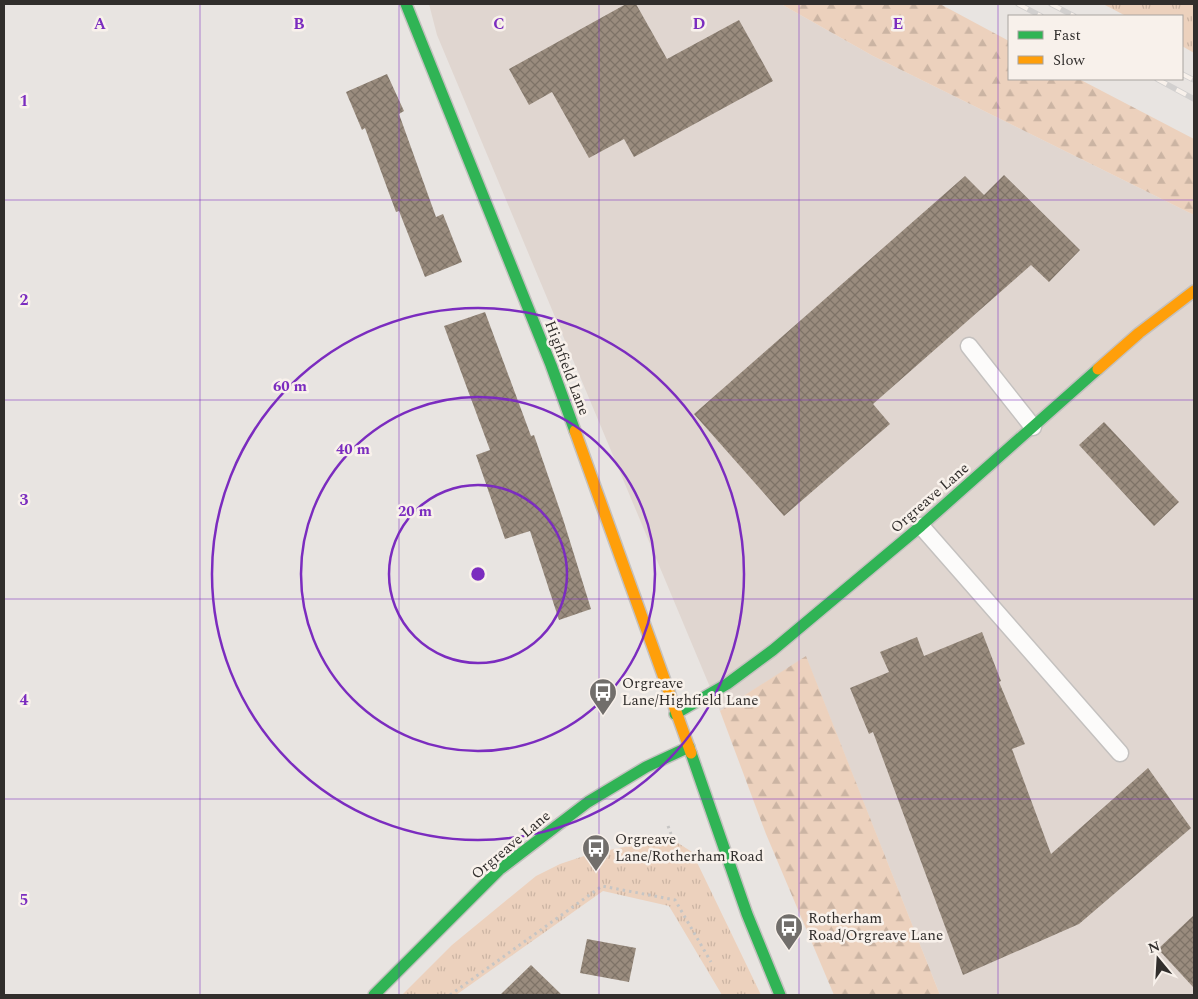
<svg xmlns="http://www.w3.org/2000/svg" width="1198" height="999" font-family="Spectral,serif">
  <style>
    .built { fill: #e0d6d0 }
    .grass { fill: url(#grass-tufts) }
    .forest { fill: url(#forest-firs) }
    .building { fill: url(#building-cross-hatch) }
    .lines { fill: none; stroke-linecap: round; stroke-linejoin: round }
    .lane-casing { stroke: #c4c1bf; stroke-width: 19 }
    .fast-casing { stroke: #c4c1bf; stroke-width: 14 }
    .slow-casing { stroke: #c4c1bf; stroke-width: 14 }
    .path { stroke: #c6c5c4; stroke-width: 3; stroke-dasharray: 2.5 4; stroke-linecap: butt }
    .lane { stroke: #fcfbfa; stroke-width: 16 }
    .fast { stroke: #30b455; stroke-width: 11 }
    .slow { stroke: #ff9f0a; stroke-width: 11 }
    .rail-casing { stroke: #d2d0cf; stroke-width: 5.5 }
    .rail { stroke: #f8f1eb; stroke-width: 4; stroke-dasharray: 11; stroke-linecap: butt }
    .grid { fill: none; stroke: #7b2cbf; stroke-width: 1; stroke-opacity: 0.55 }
    .ring { fill: none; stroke: #7b2cbf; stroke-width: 2.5 }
    .labels { text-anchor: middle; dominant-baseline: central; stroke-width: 5; stroke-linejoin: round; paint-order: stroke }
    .street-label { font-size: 15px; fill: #312e2c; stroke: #f8f1eb }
    .poi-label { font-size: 15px; fill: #312e2c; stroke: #f8f1eb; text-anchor: start }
    .grid-label { font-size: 16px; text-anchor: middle; font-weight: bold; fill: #7b2cbf; stroke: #f8f1eb; stroke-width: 5; stroke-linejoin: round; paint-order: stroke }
    .centre { fill: #7b2cbf; stroke: #f8f1eb; stroke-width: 2.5 }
    .ring-label { font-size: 15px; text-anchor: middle; font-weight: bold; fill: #7b2cbf; stroke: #f8f1eb; stroke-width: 5; stroke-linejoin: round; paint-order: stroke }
  </style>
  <defs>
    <pattern id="grass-tufts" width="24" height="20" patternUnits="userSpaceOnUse" patternTransform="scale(1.25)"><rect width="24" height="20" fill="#ecd1bd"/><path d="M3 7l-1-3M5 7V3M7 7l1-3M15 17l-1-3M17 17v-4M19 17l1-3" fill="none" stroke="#cbb4a3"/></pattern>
    <pattern id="forest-firs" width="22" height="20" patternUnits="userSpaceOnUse" patternTransform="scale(1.25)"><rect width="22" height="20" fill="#ecd1bd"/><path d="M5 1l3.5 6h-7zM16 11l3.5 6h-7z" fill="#cbb4a3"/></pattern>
    <pattern id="building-cross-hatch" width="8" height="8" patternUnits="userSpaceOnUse" patternTransform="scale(1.25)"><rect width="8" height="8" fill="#9a8c7e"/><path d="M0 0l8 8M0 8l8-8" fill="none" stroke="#7e7367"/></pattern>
  </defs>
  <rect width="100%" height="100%" fill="#e8e4e1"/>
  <polygon class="built" points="429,4 781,4 873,56 1194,215 1194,995 940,995 806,657 720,711 437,35"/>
  <g class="grass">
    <polygon points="1103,4 1194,4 1194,53 1182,46 1182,16 1126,16"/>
    <polygon points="651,842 678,843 692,852 761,995 722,995 669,906 603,891 456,995 402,995 452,945 536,876 560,864 593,853"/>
  </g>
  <g class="forest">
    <polygon points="781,4 940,4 1009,41 1009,79 1079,79 1194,139 1194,215 873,56"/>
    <polygon points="806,656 940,995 834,995 766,834 720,711"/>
  </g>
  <g class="building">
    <polygon points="626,4 636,4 667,59 739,20 773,81 634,157 624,139 589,158 552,92 529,105 509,69"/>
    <polygon points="387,74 404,111 399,114 436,217 443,214 462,262 425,277 399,211 396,212 365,128 362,130 346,92"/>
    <polygon points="1004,175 1080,250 1049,282 1031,265 873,404 890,424 784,516 694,414 965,176 984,195"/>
    <polygon points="485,312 531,436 534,435 563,519 591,609 559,620 530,531 505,539 476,455 490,450 444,326"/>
    <polygon points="1104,422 1179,502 1154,526 1079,445"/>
    <polygon points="982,632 1001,681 999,682 1025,744 1012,749 1051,854 1148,768 1191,828 1079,924 963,975 873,732 869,734 850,688 889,672 880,652 917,637 924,656"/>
    <polygon points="1194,915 1194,988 1158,949"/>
    <polygon points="587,939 636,948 629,982 580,973"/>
    <polygon points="531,965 562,995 500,995"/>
  </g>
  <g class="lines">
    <g class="lane-casing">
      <g id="lane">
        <polyline points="969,346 1033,427"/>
        <polyline points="921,526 1120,753"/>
      </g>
    </g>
    <g class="fast-casing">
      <g id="fast">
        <polyline points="406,4 551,365 575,431"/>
        <polyline points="675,714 727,684 773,650 921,526 1098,369"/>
        <polyline points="691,753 747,914 780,995"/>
        <polyline points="374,995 499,870 588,802 646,767 689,747"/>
      </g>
    </g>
    <g class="slow-casing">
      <g id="slow">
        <polyline points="1098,369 1139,333 1194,291"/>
        <polyline points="575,431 691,753"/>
      </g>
    </g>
    <g class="path">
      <polyline points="668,826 671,834"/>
      <polyline points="450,995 602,886 675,900 711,962"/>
    </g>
    <use href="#lane" class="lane"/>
    <use href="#fast" class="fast"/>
    <use href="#slow" class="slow"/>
    <g class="rail-casing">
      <g id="rail">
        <polyline points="1018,4 1041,16"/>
        <polyline points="1051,4 1074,16"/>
        <polyline points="1182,74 1194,80"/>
        <polyline points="1157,79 1194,99"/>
      </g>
    </g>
    <use href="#rail" class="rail"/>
  </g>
  <path class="grid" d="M 200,4 L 200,995M 399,4 L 399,995M 599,4 L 599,995M 799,4 L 799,995M 998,4 L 998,995M 4,200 L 1194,200M 4,400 L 1194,400M 4,599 L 1194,599M 4,799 L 1194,799"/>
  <g class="ring">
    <circle cx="478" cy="574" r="89"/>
    <circle cx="478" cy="574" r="177"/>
    <circle cx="478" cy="574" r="266"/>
  </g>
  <defs>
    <g id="bus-pin" transform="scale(1.4375)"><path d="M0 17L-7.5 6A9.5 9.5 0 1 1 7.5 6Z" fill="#716e6b" stroke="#f8f1eb"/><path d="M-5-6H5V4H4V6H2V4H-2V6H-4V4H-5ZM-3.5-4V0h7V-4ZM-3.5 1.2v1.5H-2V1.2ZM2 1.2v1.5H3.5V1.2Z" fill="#fff"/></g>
  </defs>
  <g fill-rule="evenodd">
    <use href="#bus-pin" x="603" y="692"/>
    <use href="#bus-pin" x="596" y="848"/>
    <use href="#bus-pin" x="789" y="927"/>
  </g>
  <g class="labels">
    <g class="street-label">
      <text transform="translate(567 368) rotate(69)">Highfield Lane</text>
      <text transform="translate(930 498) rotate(-41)">Orgreave Lane</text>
      <text transform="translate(511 845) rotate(-40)">Orgreave Lane</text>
    </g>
    <g class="poi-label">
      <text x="622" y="683">Orgreave<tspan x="622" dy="17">Lane/Highfield Lane</tspan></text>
      <text x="615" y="839">Orgreave<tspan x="615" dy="17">Lane/Rotherham Road</tspan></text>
      <text x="808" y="918">Rotherham<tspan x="808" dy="17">Road/Orgreave Lane</tspan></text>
    </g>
  </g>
  <g class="grid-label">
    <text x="100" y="29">A</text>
    <text x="299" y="29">B</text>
    <text x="499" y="29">C</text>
    <text x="699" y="29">D</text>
    <text x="898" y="29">E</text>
    <text x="24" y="106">1</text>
    <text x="24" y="305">2</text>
    <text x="24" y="505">3</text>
    <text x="24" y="705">4</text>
    <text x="24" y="905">5</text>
  </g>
  <circle cx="478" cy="574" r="8" class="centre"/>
  <g class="ring-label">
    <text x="290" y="391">60 m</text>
    <text x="353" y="454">40 m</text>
    <text x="415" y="516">20 m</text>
  </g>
  <rect width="1198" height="999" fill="none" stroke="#312e2c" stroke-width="10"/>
  <rect x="1008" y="15" width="175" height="65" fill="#f8f1eb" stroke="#a8a39f"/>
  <rect x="1018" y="31" width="25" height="8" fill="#30b455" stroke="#a8a39f"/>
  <text x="1053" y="40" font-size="15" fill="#312e2c">Fast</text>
  <rect x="1018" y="56" width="25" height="8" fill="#ff9f0a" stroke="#a8a39f"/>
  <text x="1053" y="65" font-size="15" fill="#312e2c">Slow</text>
  <g transform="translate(1158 959) rotate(342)" stroke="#f8f1eb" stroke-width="4" paint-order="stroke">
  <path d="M0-4L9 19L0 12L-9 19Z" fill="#312e2c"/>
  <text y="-8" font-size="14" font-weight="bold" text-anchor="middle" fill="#312e2c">N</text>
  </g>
</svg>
